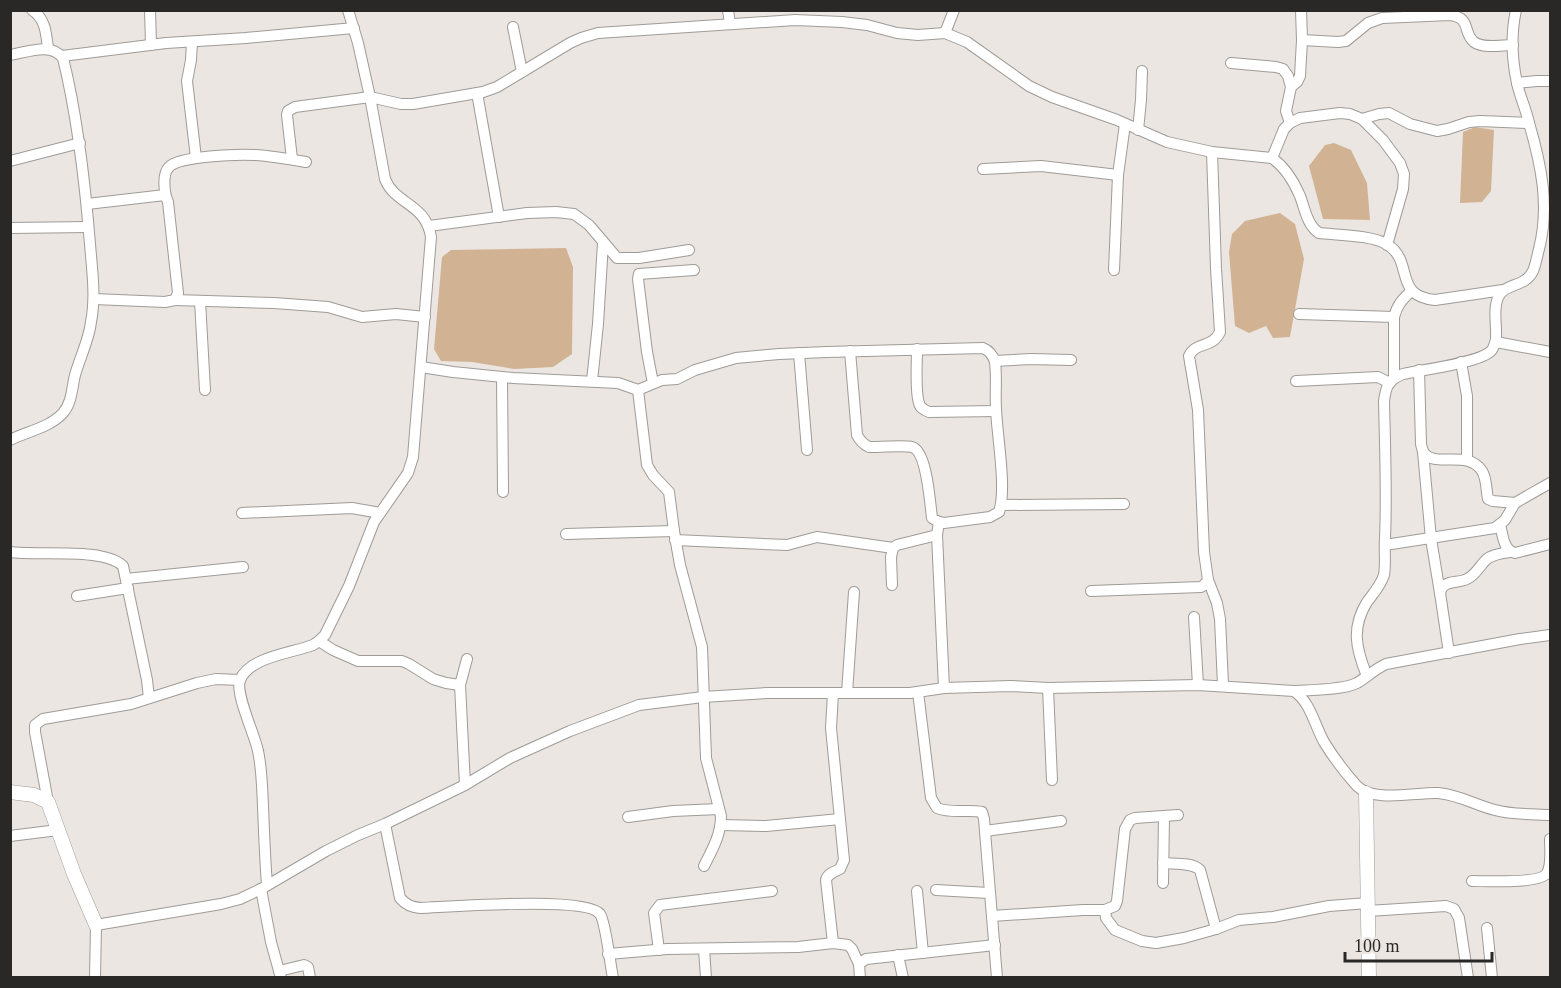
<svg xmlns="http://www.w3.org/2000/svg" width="1561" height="988" font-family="'Times New Roman',serif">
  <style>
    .water { fill: #d1b394 }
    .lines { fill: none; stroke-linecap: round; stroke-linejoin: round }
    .street-casing { stroke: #9f9b97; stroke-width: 12 }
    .secondary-casing { stroke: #9f9b97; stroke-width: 15 }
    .street { stroke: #fff; stroke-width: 10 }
    .secondary { stroke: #fff; stroke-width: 14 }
  </style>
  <rect width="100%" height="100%" fill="#ebe6e2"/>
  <g class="water">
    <polygon points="1475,127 1494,130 1491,191 1482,202 1460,203 1463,132"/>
    <polygon points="1334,143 1351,150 1367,183 1370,220 1323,219 1309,166 1325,145"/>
    <polygon points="1280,213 1295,224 1304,259 1290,337 1273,338 1266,326 1249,333 1235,326 1229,252 1232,234 1245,221"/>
    <polygon points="566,248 573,267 572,354 553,367 514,369 472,362 441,361 434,349 442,257 451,250"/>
  </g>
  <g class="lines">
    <g class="street-casing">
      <g id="street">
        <path d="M 32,10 C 46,19 46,34 48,48"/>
        <polyline points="150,10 151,45"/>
        <polyline points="728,10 730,24"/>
        <polyline points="513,27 522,72"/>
        <polyline points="945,33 954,10"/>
        <path d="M 1302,40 L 1338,42 L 1346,41 L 1368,23 L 1382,18 L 1450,15 C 1472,18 1462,32 1474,42 C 1484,49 1502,45 1513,45"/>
        <polyline points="192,42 191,60 187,81 196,158"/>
        <path d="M 10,55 C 28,52 51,42 63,58 C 78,119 85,182 90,244 C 92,270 96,296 91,322 C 89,340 80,357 75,375 C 72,387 72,403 63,413 C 49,428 28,431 10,440"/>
        <polyline points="62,56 166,43 246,38 354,28"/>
        <polyline points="1231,63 1276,67 1283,69 1288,76 1291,87 1286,111 1290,123"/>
        <polyline points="1517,83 1537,81 1550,81"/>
        <polyline points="1291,87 1297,82 1300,76 1302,40 1301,10"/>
        <polyline points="477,93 499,217"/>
        <polyline points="1362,119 1379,114 1389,113 1410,124 1437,131 1448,129 1469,122 1480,121 1529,123"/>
        <polyline points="1138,130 1141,100 1142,71"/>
        <polyline points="1272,158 1284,129 1290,123 1300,118 1340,113 1350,114 1362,119 1383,140 1400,163 1404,174 1403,189 1387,245"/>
        <path d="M 292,159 L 287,115 L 288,111 L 295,107 L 370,97 L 401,104 L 413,104 L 483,92 L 497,87 L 570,43 L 581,38 L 598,33 L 795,20 L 842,22 L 867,25 L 897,33 L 918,35 L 945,33 L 967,42 L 1029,86 L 1052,97 L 1117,120 L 1167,142 L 1212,152 L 1272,158 C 1285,167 1294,182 1300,196 C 1305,209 1307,225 1319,233 C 1337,235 1373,235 1388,245 C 1414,262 1393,296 1435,300 L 1503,290"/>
        <polyline points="10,161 80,143"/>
        <polyline points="983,169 1041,166 1118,175"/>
        <polyline points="87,204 165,195"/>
        <polyline points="429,226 527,213 556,212 574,214 589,225 617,258 639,258 689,250"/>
        <polyline points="10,228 88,227"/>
        <polyline points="1114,270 1118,175 1125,124"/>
        <path d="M 94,299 L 165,302 L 175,300 L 178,293 L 168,202 C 164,193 162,174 169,167 C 179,156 239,154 255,155 C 272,156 289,159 306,162"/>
        <polyline points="175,300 274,303 328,307 362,317 396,314 425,317"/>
        <polyline points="200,301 205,390"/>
        <polyline points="1299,314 1394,317"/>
        <polyline points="1496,342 1550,352"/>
        <path d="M 917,349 C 917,362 915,392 919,403 C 920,408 924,410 929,412 L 996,411"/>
        <path d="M 850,351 L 857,435 C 860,441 863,444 869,447 C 879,447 905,445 912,447 C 927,451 930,503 932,518 L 939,522"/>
        <polyline points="799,353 807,450"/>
        <polyline points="995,361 1031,359 1071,360"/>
        <polyline points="1461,362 1467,396 1467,460"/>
        <path d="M 421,367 L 453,372 L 513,378 L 618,383 L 638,390 L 647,465 L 653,475 L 669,492 L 674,531 L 680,565 L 702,647 L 706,758 L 721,816 C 721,835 712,850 704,866"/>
        <path d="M 1419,370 L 1421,444 C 1421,445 1423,452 1424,453 C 1435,468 1468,449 1482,471 C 1487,479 1486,490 1488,499 L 1493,501 L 1515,503"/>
        <polyline points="502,377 503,492"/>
        <path d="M 1394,378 L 1394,317 C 1397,305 1402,300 1411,291"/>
        <polyline points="592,381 598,324 603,243"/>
        <polyline points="1296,381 1378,377 1390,383"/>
        <polyline points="653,383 647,352 638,279 639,274 694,270"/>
        <path d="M 638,390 L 662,380 L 677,379 L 695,370 L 736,358 L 779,354 L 827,352 L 983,348 C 990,351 993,355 995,362 C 997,377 995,394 996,409 C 997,436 1007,489 999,512 L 990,517 L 944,523 L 939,522 L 937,535 L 897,545 L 893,548 L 891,557 L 892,585"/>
        <polyline points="1423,452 1431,539 1440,593"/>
        <polyline points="1002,505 1124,504"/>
        <polyline points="242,513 352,508 380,513"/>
        <path d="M 1500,525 C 1503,535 1503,550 1515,553 L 1550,544"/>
        <polyline points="566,534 674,531"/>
        <polyline points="937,535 944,688"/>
        <polyline points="675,540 787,545 817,537 893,548"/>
        <polyline points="1385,545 1495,528 1505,520 1515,503 1550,483"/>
        <path d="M 10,552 C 38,556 104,547 123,566 L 147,680 L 149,698"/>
        <polyline points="126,579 243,567"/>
        <polyline points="1208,580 1217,603 1220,619 1223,685"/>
        <path d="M 1091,591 L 1201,587 L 1204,585 L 1208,580 L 1204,552 L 1198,410 L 1189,356 C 1196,341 1212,349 1220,332 L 1216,268 L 1212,152"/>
        <polyline points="77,596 128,588"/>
        <polyline points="1194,617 1198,685"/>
        <polyline points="319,641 333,650 358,661 402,661 409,664 433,679 446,683 460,685"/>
        <path d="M 1449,653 L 1440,593 C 1443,579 1457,584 1467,579 C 1476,575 1480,565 1487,559 C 1493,554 1503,553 1510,552"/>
        <path d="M 1367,676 C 1356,649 1351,628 1367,602 C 1373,594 1381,585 1384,575 C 1386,564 1384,550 1385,538 C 1387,493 1385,447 1384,401 C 1386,386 1388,380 1403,374 C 1421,370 1479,363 1491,351 C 1494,348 1495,343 1496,339 C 1497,325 1492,306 1500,294 C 1508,283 1525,287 1533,271 C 1536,264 1537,256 1539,249 C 1550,206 1541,164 1529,123 C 1526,109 1520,97 1517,83 C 1512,60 1511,33 1516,10"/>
        <polyline points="1048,688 1052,780"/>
        <path d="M 1294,691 C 1311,690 1343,690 1357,683 C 1367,677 1375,669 1386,664 L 1520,639 L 1550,635"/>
        <path d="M 918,692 L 931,798 L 937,808 C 952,814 967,809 982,812 L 984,819 L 997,978"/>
        <path d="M 833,693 L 831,728 L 844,860 L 840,869 C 834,872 828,873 826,880 L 833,943"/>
        <polyline points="847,693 854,592"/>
        <polyline points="465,785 460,685 467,659"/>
        <polyline points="48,802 35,732 35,725 43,719 131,704 197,683 216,679 240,680"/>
        <polyline points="628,817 673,811 719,809"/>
        <path d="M 385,824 L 400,898 C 406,905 411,907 421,908 C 448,907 587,896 600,914 C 606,923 610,964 613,978"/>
        <polyline points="721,825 766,826 840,819"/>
        <polyline points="985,831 1061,821"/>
        <polyline points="10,836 58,830"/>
        <path d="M 1163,863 C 1174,864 1192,862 1200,870 L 1216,929"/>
        <path d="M 1472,881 C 1485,881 1541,884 1547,873 C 1552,865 1550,849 1550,839"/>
        <polyline points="1163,883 1164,816"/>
        <path d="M 267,885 C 265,859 264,833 263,806 C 262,788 262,769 258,751 C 255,735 235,694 240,680 C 249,657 292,653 313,645 L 319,641 L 325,635 L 349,586 L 374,522 L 408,473 L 413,457 L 431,237 C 426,203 395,205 385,179 L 370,97 L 358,43 L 348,10"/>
        <polyline points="261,889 271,942 281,978"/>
        <polyline points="936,890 989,893"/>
        <polyline points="917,891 923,953"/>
        <polyline points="1105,910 1106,918 1115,930 1142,941 1156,943 1184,938 1216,929 1239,920 1273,917 1329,906 1368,903"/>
        <polyline points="1368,911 1446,906 1454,909 1459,918 1468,978"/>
        <polyline points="992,916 1083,910 1105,910 1115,906 1117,901 1125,829 1130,820 1135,818 1178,815"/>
        <polyline points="1487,928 1492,978"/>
        <polyline points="704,949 706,978"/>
        <polyline points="659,950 654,913 660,905 772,891"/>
        <polyline points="608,954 667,949 798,947 833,943 848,945 852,949 859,964"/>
        <polyline points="898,955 903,978"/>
        <polyline points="279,971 304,965 308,967 310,978"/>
        <path d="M 95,978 L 96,925 L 221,904 L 240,899 L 261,889 L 326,851 L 358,835 L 385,824 L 465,785 L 510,758 L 570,731 L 639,705 L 703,697 L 767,693 L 910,693 L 944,688 L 1011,686 L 1048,688 L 1198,685 L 1294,691 C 1311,703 1314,724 1324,742 C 1332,755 1347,775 1357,786 C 1374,803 1416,792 1438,793 C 1460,795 1475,805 1495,810 C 1513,815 1533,814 1550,815"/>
        <polyline points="860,978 859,964 866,959 995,945"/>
      </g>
    </g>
    <g class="secondary-casing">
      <g id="secondary">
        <polyline points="10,792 34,795 48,802 74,874 96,925"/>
        <polyline points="1366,793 1369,978"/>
      </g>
    </g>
    <use href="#street" class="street"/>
    <use href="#secondary" class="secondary"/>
  </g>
  <rect width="1561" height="988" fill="none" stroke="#2a2826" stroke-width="24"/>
  <path d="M1345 952v9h147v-9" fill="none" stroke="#2a2826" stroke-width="3"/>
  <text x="1354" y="952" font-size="18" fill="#2a2826" stroke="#ebe6e2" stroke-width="4.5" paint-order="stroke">100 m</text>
</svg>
